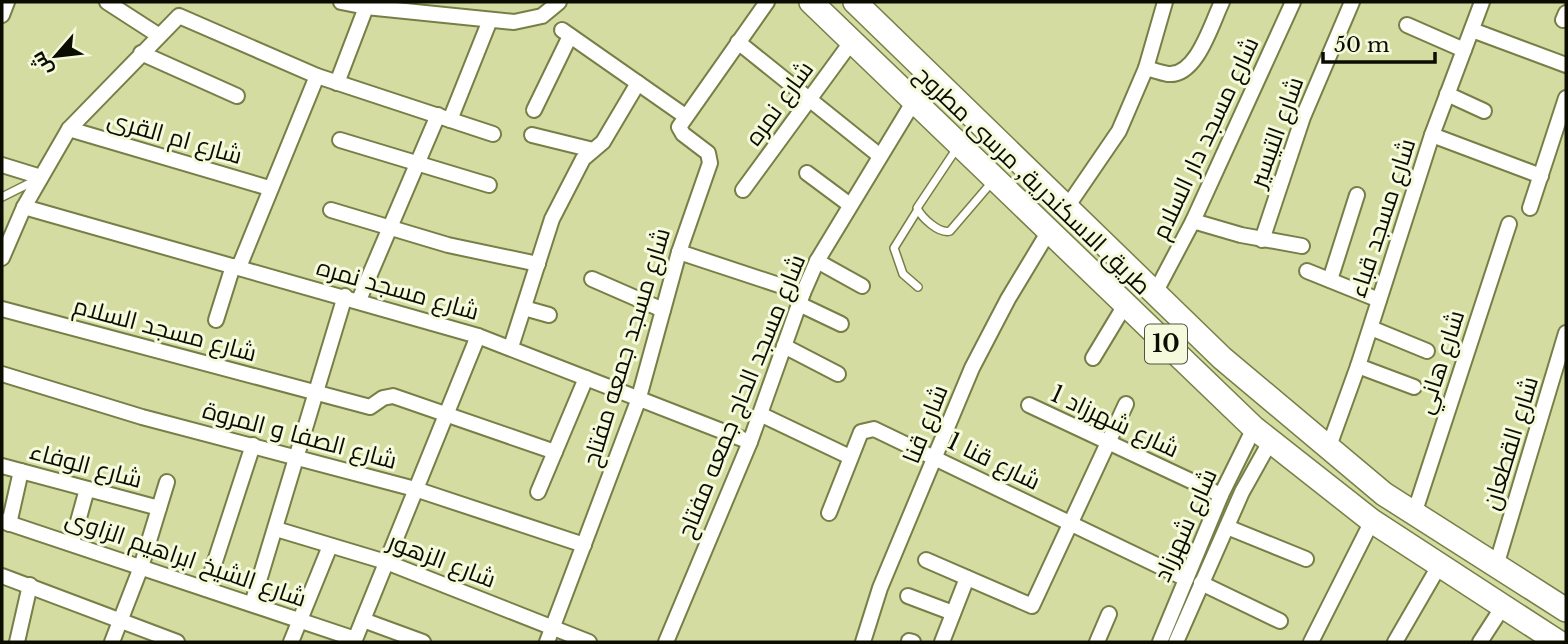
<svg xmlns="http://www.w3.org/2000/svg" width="1568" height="644" font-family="'Libre Baskerville',Cairo,serif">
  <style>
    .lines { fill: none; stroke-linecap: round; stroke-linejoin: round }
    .lane-casing { stroke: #777e46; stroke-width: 10 }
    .street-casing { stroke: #777e46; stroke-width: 18 }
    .primary-casing { stroke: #777e46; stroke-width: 26 }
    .lane { stroke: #fff; stroke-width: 7 }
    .street { stroke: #fff; stroke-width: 14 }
    .primary { stroke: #fff; stroke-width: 23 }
    .labels { text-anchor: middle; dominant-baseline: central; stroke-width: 6; stroke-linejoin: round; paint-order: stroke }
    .shield { fill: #f5fadd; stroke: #515442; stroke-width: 2 }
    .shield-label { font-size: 23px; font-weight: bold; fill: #0b0d00 }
    .street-label { font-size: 24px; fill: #0b0d00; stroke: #f5fadd }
  </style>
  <rect width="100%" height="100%" fill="#d4dca1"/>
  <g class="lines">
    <g class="lane-casing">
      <g id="lane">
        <path d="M 957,148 L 917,208 C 922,218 939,234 950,231 L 992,182"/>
        <polyline points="2,197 36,180"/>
        <polyline points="917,211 894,248 903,274 918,287"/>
      </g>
    </g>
    <g class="street-casing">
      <g id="street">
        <polyline points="107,2 158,35"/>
        <polyline points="341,2 366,7 514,22 542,16 559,2"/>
        <polyline points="2,15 7,2"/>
        <polyline points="1563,20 1566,13"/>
        <polyline points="1407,25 1464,50"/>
        <polyline points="562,30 685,116"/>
        <polyline points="1472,30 1566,65"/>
        <polyline points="738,42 880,156"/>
        <polyline points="141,53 237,96"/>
        <path d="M 1146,68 C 1153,70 1161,73 1168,74 C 1197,77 1212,22 1222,2"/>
        <polyline points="337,83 368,2"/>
        <polyline points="1447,94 1484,111"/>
        <polyline points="534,110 570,36"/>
        <polyline points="450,120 490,20"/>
        <polyline points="69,129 269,188"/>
        <polyline points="532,135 593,150"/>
        <polyline points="1432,135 1541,176"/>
        <polyline points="340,140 489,185"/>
        <polyline points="2,165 41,177"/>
        <polyline points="807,173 850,205"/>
        <polyline points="743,190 852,41"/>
        <polyline points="24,207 478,336 750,442"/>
        <polyline points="1067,207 1119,131 1146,68 1165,2"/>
        <polyline points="1530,208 1566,98"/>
        <polyline points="331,210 448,245 538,264"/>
        <polyline points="1193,221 1241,235 1302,246"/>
        <polyline points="1262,240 1303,117 1352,2"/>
        <polyline points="679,252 803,293"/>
        <polyline points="2,258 24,207 69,129 179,16 317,76 493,134"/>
        <polyline points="817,261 862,286"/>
        <polyline points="239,267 317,76"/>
        <polyline points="1307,271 1379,300"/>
        <polyline points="592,279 663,310"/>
        <polyline points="1330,280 1357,195"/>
        <polyline points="1155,293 1193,221 1293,2"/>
        <polyline points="359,300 438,115"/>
        <polyline points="799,304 841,324"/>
        <polyline points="524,308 549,315"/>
        <polyline points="2,309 370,407 383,398 393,396 555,452"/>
        <polyline points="216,320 233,266"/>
        <polyline points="1371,328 1427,351"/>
        <polyline points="784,346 838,374"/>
        <polyline points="511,347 552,219 583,159 603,142 638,83"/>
        <polyline points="1093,358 1125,305"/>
        <polyline points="1358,366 1414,387"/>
        <polyline points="2,374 142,417 415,489 584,545"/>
        <polyline points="1029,405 1221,495"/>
        <polyline points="760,414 850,457"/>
        <polyline points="1328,449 1358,366 1432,135 1482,2"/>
        <polyline points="2,466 159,508"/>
        <polyline points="538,492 586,378"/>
        <polyline points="829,513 861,432 874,429 1186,579"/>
        <polyline points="1414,514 1509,224"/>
        <polyline points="2,521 355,639"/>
        <polyline points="9,524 21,471"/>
        <polyline points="1227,527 1306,559"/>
        <polyline points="276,529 386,562 589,642"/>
        <polyline points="72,543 87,489"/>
        <polyline points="926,560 1032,606 1126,404"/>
        <polyline points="1496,566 1566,333"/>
        <polyline points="2,576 177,642"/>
        <polyline points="1201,583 1280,621"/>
        <polyline points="206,589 253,445"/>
        <polyline points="908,596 953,613"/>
        <polyline points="252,604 345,296"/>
        <polyline points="363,620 423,642"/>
        <polyline points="909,641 913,642"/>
        <polyline points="17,642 30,585"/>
        <polyline points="112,642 141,567 167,482"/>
        <polyline points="291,642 330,546"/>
        <polyline points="354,642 478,336"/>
        <polyline points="547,642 638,401 679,252 710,163 708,153 683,134 679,127 767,2"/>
        <polyline points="666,642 750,442 803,293 817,261 914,101"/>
        <polyline points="863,642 880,588 972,368 1008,299 1049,231"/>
        <polyline points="942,642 967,578"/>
        <polyline points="1097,642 1109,614"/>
        <polyline points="1160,642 1221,495 1254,428"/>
        <polyline points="1176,642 1242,492 1270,442"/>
        <polyline points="1311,642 1372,521"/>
        <polyline points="1395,642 1439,566"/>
        <polyline points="1480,642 1502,608"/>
      </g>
    </g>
    <g class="primary-casing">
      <g id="primary">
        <polyline points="811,2 1254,428 1372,521 1558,642"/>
        <polyline points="855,2 1222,358 1384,494 1566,610"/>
      </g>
    </g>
    <use href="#lane" class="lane"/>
    <use href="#street" class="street"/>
    <use href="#primary" class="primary"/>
  </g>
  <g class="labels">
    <rect class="shield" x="1145" y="324.5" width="42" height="39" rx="5"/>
    <g class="shield-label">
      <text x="1166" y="344">10</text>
    </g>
    <g class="street-label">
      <text transform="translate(779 103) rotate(-54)">شارع نمره</text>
      <text transform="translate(1276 132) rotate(-70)">شارع التيسير</text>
      <text transform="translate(175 137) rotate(16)">شارع ام القرى</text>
      <text transform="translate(1205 138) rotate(-65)">شارع مسجد دار السلام</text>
      <text transform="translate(1033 180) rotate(44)">طريق الاسكندرية, مرسى مطروح</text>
      <text transform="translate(1382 218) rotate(-72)">شارع مسجد قباء</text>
      <text transform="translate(398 289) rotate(16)">شارع مسجد نمره</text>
      <text transform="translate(165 329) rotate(15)">شارع مسجد السلام</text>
      <text transform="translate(626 347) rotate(-73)">شارع مسجد جمعه مفتاح</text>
      <text transform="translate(1440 362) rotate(-72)">شارع هاني</text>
      <text transform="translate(741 396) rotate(-68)">شارع مسجد الحاج جمعه مفتاح</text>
      <text transform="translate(1115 421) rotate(25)">شارع شهرزاد 1</text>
      <text transform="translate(925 424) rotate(-68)">شارع قنا</text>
      <text transform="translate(300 435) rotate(15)">شارع الصفا و المروة</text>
      <text transform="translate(1510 443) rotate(-73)">شارع القطعان</text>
      <text transform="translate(994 461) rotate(26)">شارع قنا 1</text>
      <text transform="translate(86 465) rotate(15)">شارع الوفاء</text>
      <text transform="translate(1185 525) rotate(-66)">شارع شهرزاد</text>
      <text transform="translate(186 558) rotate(19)">شارع الشيخ ابراهيم الزاوى</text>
      <text transform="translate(442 560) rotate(21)">شارع الزهور</text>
    </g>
  </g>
  <rect width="1568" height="644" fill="none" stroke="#0b0d00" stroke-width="7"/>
  <g transform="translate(56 56) rotate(242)" stroke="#f5fadd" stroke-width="5" paint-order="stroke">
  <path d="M0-5L12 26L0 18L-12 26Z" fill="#0b0d00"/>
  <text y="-10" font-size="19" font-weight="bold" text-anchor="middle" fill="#0b0d00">ش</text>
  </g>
  <path d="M1323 52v10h112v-10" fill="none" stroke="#0b0d00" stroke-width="3.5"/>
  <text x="1334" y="52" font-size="21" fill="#0b0d00" stroke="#f5fadd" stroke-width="5" paint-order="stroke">50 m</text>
</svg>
